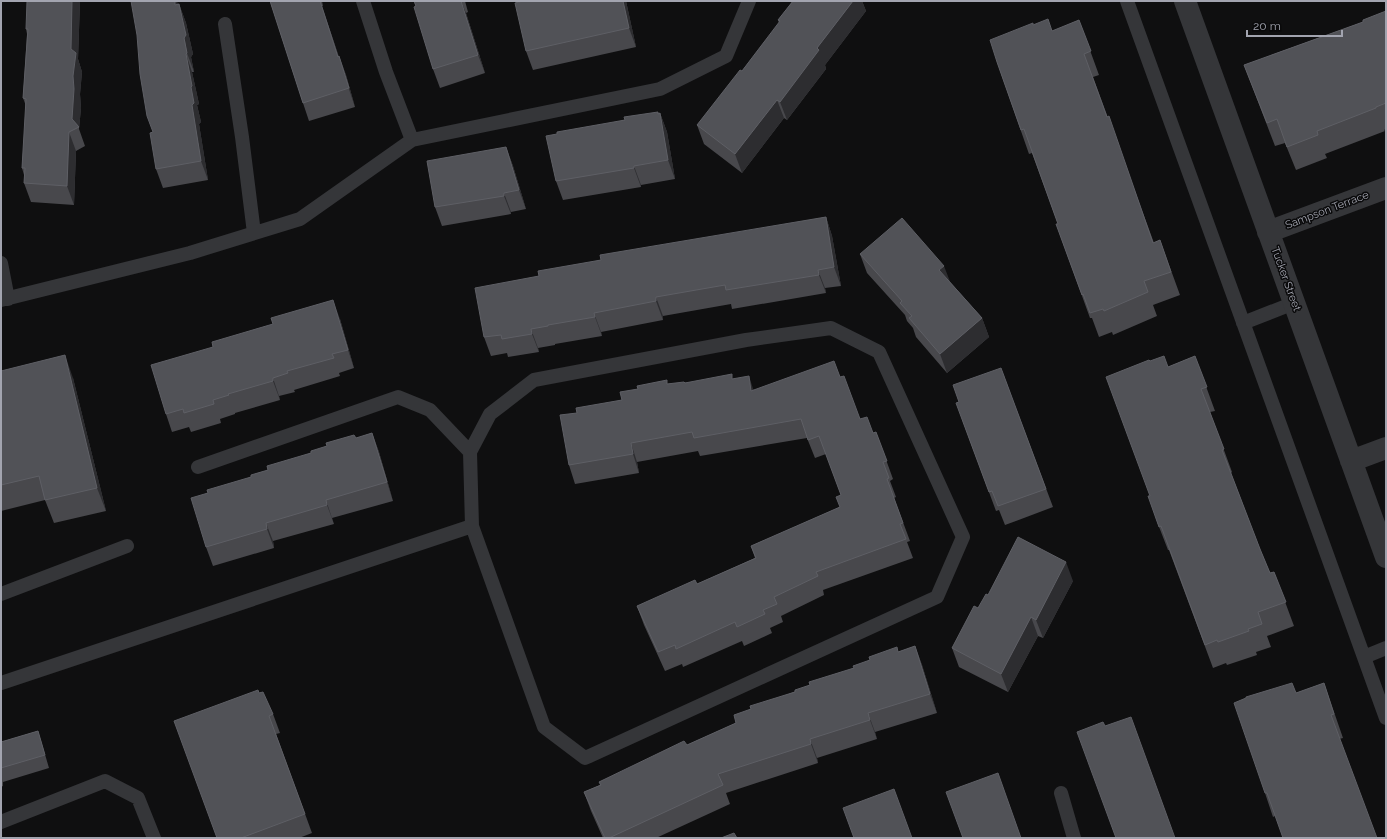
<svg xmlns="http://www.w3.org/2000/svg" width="1387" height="839" viewBox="0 0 1387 839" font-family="Raleway,sans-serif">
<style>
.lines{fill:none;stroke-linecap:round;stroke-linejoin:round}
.lane{stroke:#353639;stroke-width:14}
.street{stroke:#353639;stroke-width:22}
.wall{fill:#48484c}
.shaded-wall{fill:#2d2d30}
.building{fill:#515257;stroke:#5e5f65}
.labels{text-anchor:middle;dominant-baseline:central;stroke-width:3;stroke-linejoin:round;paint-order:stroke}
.street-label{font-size:11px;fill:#a2a4af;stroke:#0a0a0b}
</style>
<rect width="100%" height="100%" fill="#0f0f10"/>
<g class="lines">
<path class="lane" d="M363,1L386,72L412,140
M1127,1L1386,718
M225,24L242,137L254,233
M1,263L8,299
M1,300L190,253L300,219L412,140L660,89L726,56L749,1
M1243,323L1294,303
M198,467L398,397L430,410L470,452L472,526L544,727L585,758L937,597L963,537L879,352L831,328L746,340L534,380L490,414L470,452
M1,594L127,546
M1364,657L1386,648
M1,683L472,526
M1061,793L1074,838
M1,822L105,781L138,798L154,838"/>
<path class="street" d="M1185,1L1386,557
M1268,232L1386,188
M1351,461L1386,448"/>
</g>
<path class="wall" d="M80,1L78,59L82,72L80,94L81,108L79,129L85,146L76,151L74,205L31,202L24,183V175L22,168L26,106L23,98L27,34L26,29Z
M270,1H322L323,6H322L339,57V56L346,75L355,107L309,121L303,103Z
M414,1H465L468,12L466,13L485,73L440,88L433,69Z
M626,1L636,47L533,70L526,51Z
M793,1H862L866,11L825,65L826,69L787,120L784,118L742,173L704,144L697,125L742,71L779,23L778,20Z
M178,4H179L186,23L193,54L191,57L194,72H192L199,104L197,105L201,122L199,124L208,180L163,188L156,169L153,132Z
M1386,11V129L1384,130L1385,131L1325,154L1327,158L1296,170L1285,143L1275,146L1244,65L1363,22Z
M1079,20L1099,75L1093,77L1154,243L1160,240L1180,295L1153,305L1157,316L1113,335L1112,332L1099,337L1092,318H1090L1056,224H1058L1032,153L1029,154L997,62L1033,25L1053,31Z
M660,113L667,132L675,179L641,185V187L563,200L556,181L557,134Z
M506,147L513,166L526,209L511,212V214L442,226L435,207Z
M826,217L832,236L841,286L825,288L826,293L732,309L731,304L663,316V320L601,332L602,336L555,344V345L538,348L539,352L508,357L507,353L491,356L484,337L539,276L601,260Z
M860,254L950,282L982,318L989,337L947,373L916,337L913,328L907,321L905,315L867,273Z
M340,319L354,368L339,373L340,376L294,390L295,392L279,396L280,400L235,413V414L220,419L221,423L191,432L189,427L172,432L166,414Z
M1195,356L1215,411L1210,412L1232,472L1231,473L1260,549L1270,573L1274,572L1294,626L1267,636L1271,647L1256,652L1257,655L1227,665L1226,663L1213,668L1169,550H1168L1156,519L1150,496V361L1168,367Z
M1001,368L1053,507L1005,525L999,510L996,511L963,422L959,402Z
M1,371L73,378L106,511L54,523L45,500L1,511Z
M840,377L860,419L873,433L876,432L893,479L890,481L896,497L894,498L910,541L907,542L913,558L823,590L824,595L781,616L783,622L770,628L772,633L744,646L742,641L683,667L682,664L665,671L644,625L637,606L697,584L755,558L751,546L840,507L841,495L826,454L815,458L807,438L700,456L698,451L637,462L639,473L575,484L569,465L577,413L622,400L638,389L668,384L733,379L754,390Z
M372,433L379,452L393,501L332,518L334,524L273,541L274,548L213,566L206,547L208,493L251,477L311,453Z
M1073,581L1043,638L1038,636L1008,692L959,667L952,648L978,608L988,595Z
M915,646L922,665L937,713L875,732L877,739L817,758L818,763L726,793L730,804L656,838H603L591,811L584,792L600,785L599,782L687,745L736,723L751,709L854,668Z
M1324,683L1343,738L1339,739L1275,816L1273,817L1265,793L1296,693Z
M259,693L273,714L280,733L276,734L312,833L299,838H217Z
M38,731L42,744L49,768L3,782V786L1,787V742Z"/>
<path class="shaded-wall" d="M72,1H80L78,59L82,72L80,94L81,108L79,129V127L72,119L71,49Z
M175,1H177L179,7L175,5Z
M320,1L345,75L339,56L346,75L355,107L338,57Z
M461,1L466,13L485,73L478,55Z
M623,1H626L636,47L629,28Z
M853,1H862L866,11L825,65L826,69L787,120L780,102L817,48Z
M179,4L186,23L193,54L191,57L194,72L187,53Z
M186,54L192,72L199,104L197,105L201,122L199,124L208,180L201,161L192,105L191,87Z
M777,100L784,118L742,173L735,154Z
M660,113L667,132L675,179L668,160Z
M69,132L76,151L74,205L67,186Z
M506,147L513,166L526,209L519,190Z
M634,166L641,185V187L634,168Z
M504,193L511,212V214L504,196Z
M826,217L832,236L841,286L834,267Z
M944,266L951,284L939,270Z
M818,270L825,288L826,293L819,275Z
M656,297L663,316V320L656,301Z
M333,300L340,319L354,368L348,350Z
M594,313L601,332L602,336L595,317Z
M982,318L989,337L947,373L940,354Z
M531,329L538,348L539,352L532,334Z
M65,355L73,378L106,511L97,488Z
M749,376L755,395L751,391Z
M273,378L279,396L280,400L273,381Z
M372,433L379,452L393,501L387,482Z
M631,443L637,462L639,473L633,454Z
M326,500L334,524L327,505Z
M266,523L273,541L274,548L267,529Z
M1066,562L1073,581L1043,638L1036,620Z
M1031,617L1038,636L1008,692L1001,674Z
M915,646L922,665L937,713L930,694Z
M868,713L875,732L877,739L870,720Z
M810,739L817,758L818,763L811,744Z"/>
<path class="building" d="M27,1H72L71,49L76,53L73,76L74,89L72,119L79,127L69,132L67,186L24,183L25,168H22L26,99L23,98L28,29H26Z
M131,1H175V5L179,4L186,35L184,38L187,53L186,54L192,86L191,87L194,103L192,105L201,161L156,169L150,133L153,132L147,116L140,74L137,35Z
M270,1H320L338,57L339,56L349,88L303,103Z
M414,1H461L478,55L433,69L414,7L416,6Z
M523,1H623L629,28L526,51L515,3Z
M793,1H853L817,48L819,50L780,102L777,100L735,154L697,125L740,70L742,71L780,21L778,20Z
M1386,11V103L1376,107V108L1317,131L1318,135L1287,147L1277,119L1267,123L1244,65L1363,22V20Z
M1048,19L1052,31L1079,20L1091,51L1084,54L1107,117L1109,116L1153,243L1160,240L1171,272L1144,281L1148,292L1104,311L1103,309L1090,313L1083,294L1082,295L1056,224H1058L1024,129L1021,130L997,62L990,40L1033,23V25Z
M658,112V114L660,113L668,160L634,166V168L556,181L546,136L557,134V132L625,120L624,117Z
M506,147L519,190L504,193V196L435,207L427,161Z
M826,217L834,267L818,270L819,275L726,290L725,285L656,297V301L594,313L595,317L548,325V326L531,329L532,334L502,339L501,335L484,337L475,288L539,276L538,271L601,260L600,255Z
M902,218L944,266L939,270L982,318L940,354L909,318L912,316L900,303L902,301L860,254Z
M333,300L348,350L332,354L334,358L287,371L288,373L273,378V381L228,394L229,395L213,400L214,404L184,413L183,409L166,414L151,365L213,347L212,342L273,324L271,318Z
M65,355L97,488L45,500L39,476L1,485V371Z
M1164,356L1168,367L1195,356L1207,387L1201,389L1224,449L1222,450L1260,549L1270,573L1274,572L1286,602L1258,612L1262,624L1248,629L1249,631L1218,642L1217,640L1205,645L1161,526L1159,527L1148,496H1150L1106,377L1149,360L1150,361Z
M834,361L840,377L844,376L860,419L867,417L873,433L876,432L887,461L883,462L889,478L887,479L903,523L900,524L906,539L816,572L818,576L774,597L777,604L763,610L765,614L737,627L735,622L676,649L675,645L658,652L637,606L695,580L697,584L756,558L751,546L840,507L836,497L841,495L819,436L808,440L801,419L694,438L692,432L631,443L633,454L569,465L560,415L577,413L576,408L622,400L620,392L638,389L637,386L667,380V384L684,382L685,383L732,374V379L749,376L751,391Z
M1001,368L1046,489L998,506L992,491L989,492L956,403L959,402L953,385Z
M372,433L387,482L326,500L327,505L266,523L267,529L206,547L191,498L208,493L207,490L251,477V475L268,470L267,466L311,453V451L327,446L326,443L354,435L356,438Z
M1018,537L1066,562L1036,620L1031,617L1001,674L952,648L974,606L978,608L986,594L988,595Z
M915,646L930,694L868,713L870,720L810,739L811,744L718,774L723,785L609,838H605L584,792L601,785L599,782L684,741L687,745L736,723L734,715L751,709L750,706L795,692V690L810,685L809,682L854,668L853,666L870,660L869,657L897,647L898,652Z
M1292,683L1296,693L1324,683L1334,714L1331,715L1377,838H1283L1267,793H1265L1234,703L1246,698V697Z
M258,690L259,693L263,692L273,714L269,716L305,814L241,838H217L174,721Z
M1131,717L1175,838H1116L1077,732L1103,722L1105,726Z
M38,731L45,755L1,768V742Z
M998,773L1021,838H963L946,792Z
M894,789L912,838H854L843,808Z
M734,833L737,838H721Z"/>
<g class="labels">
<g class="street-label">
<text transform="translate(1327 210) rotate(-21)">Sampson Terrace</text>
<text transform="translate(1286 279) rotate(70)">Tucker Street</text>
</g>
</g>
<rect width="1387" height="839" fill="none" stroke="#a2a4af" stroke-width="4"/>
<path d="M1247 30v6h95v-6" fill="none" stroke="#a2a4af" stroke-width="2"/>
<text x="1253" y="30" font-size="12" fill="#a2a4af" stroke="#0a0a0b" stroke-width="3" paint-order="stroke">20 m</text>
</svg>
